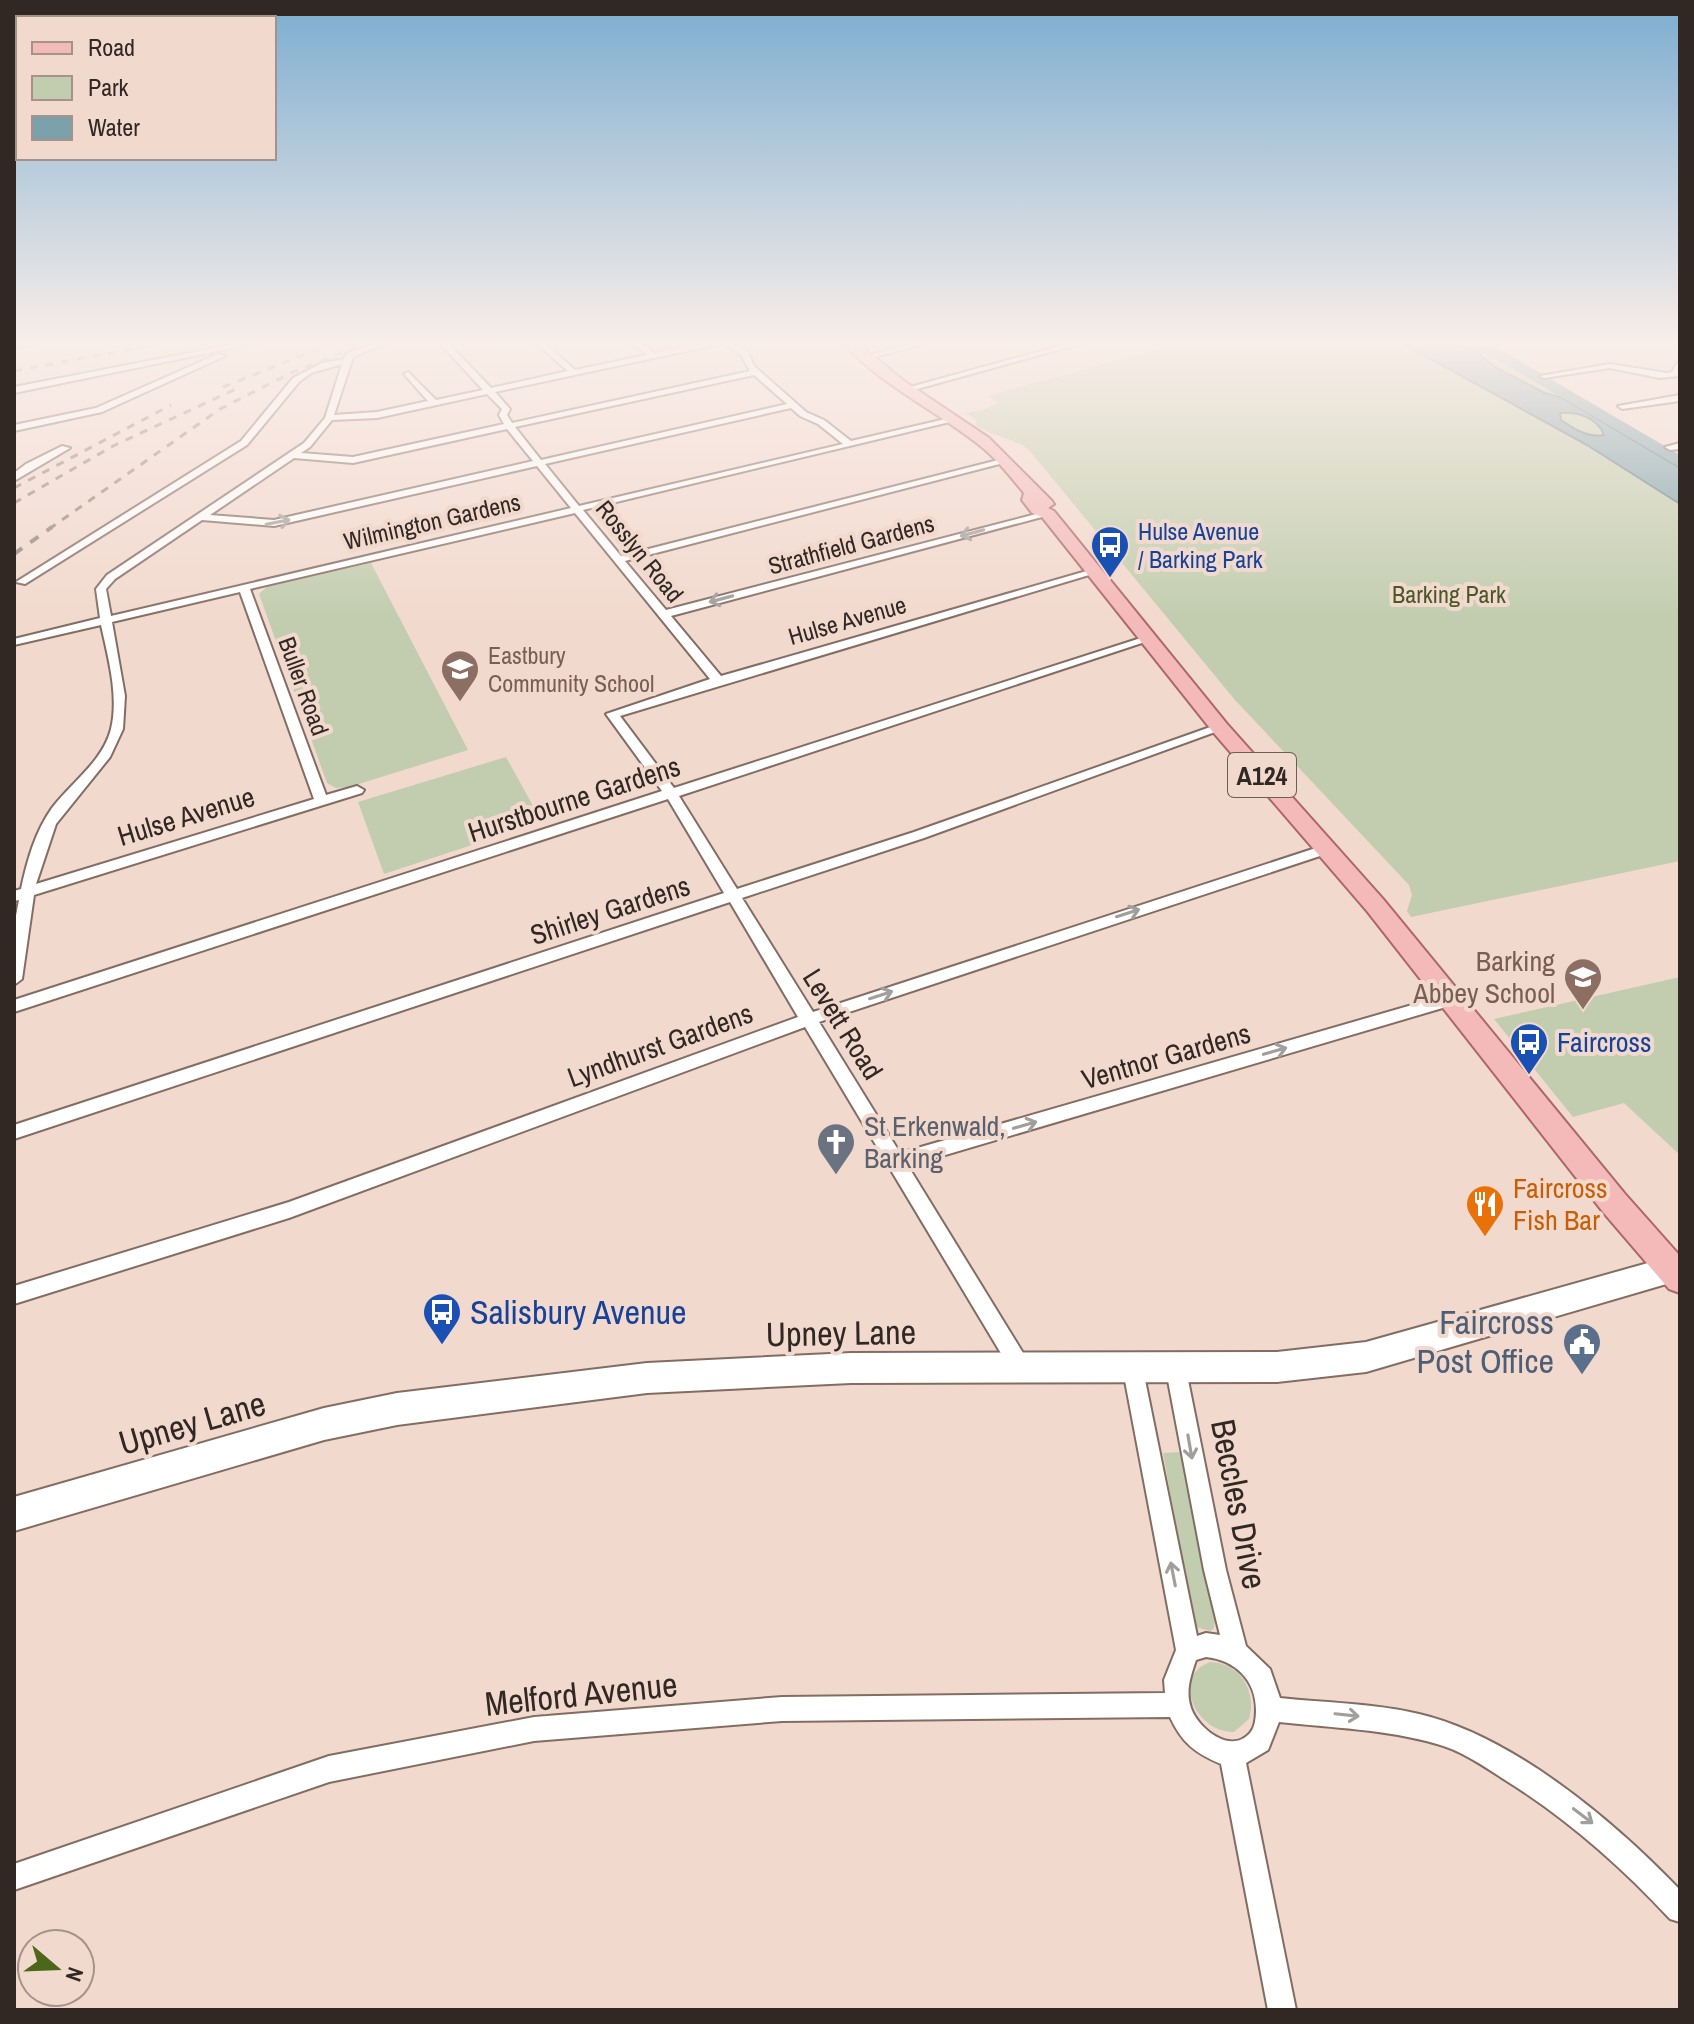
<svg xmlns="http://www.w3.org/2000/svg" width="1694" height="2024" viewBox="0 0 1694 2024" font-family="'Archivo Narrow',sans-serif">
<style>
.green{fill:#c1cdae}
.water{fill:#7ba2ab;stroke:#657d82;stroke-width:2;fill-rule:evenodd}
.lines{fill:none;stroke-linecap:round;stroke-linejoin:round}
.river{fill:#7ba2ab;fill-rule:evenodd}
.street-casing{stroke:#836d63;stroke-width:4}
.secondary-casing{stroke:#836d63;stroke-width:4}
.primary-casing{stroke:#ab6866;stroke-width:4}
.street{fill:#fff;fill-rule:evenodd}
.secondary{fill:#fff;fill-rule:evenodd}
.primary{fill:#f4b9b9;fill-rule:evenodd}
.rail-far1{stroke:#94837b;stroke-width:3;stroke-dasharray:8 8;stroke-linecap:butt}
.rail{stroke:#94837b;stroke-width:4;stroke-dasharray:10 10;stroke-linecap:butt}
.oneway{stroke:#a29e9c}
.labels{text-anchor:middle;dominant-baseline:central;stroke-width:8;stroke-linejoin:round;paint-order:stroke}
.far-street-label{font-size:24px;fill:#312824;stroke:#f2d9ce}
.far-transit-label{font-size:24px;fill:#164399;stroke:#f2d9ce;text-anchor:start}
.far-park-label{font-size:24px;fill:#485828;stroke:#f2d9ce}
.far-education-label{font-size:24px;fill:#785e54;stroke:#f2d9ce;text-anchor:start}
.shield{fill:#f2d9ce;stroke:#6b5d57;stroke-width:2}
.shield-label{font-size:26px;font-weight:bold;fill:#312824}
.street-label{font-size:28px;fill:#312824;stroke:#f2d9ce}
.education-label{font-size:28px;fill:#785e54;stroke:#f2d9ce;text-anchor:end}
.transit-label{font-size:28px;fill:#164399;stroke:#f2d9ce;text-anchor:start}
.worship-label{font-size:28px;fill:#5b616d;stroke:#f2d9ce;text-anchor:start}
.food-label{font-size:28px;fill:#c56008;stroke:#f2d9ce;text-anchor:start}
.near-transit-label{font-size:34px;fill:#164399;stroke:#f2d9ce;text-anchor:start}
.near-service-label{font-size:34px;fill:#4e5e75;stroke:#f2d9ce;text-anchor:end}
.near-street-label{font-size:34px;fill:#312824;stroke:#f2d9ce}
</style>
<rect width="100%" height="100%" fill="#f2d9ce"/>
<path class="green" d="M1192,340H1440L1485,348L1504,363L1571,398L1680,466V861L1411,917L1407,911L1412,895L1409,885L1235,700L1029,450C1012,437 991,436 975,425L977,420L965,413L980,411L999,403L988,396Z
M371,563L468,750L349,787L336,788L327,783L259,594L268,586Z
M506,757L542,822L384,874L358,802Z
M1680,977V1155L1624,1103L1573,1117L1494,1019Z
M1180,1452L1215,1620L1214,1628L1210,1631L1196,1627L1191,1612L1163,1453Z
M1210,1662C1241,1663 1257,1692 1249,1719L1234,1732C1197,1733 1169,1677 1210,1662Z"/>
<path class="water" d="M1396,340H1434L1474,350L1495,367L1543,392L1562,398L1680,468V504L1587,445ZM1560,413C1578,412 1597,417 1604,435C1588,438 1574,429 1561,420Z"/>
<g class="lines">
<path class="river" d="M1444,340H1469L1496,347L1680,455V467L1486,353Z"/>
<g class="street-casing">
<path id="street" d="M33,340H50L14,348V344Z
M256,340H272L14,393V387Z
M383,340H394L353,357L334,415L377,412L428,401L404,374L408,372L436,400L483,390L437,340H445L491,388L568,371L532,340H541L575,370L647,355L628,340H637L654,353L714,340H730L748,352L754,366L806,412L824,420L851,441L954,417L958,420L583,510L621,556L1006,458L1011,461L625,561L666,610L1044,512L1053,514L671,616L721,676L1090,570L1099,572L620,716L674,788L1144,637L1154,639L679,796L737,889L914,832L1216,725L1220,724L1226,728L924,838L742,898L813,1012L1322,846H1332L1334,849L1332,852L819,1022L900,1153L1450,994L1458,1000L1456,1004L908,1166L1028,1361L1031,1368L1028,1375L1021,1378L1014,1375L805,1027L289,1218L14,1304V1286L289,1202L798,1017L730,902L14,1139V1125L724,893L668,799L14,1012V1000L662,791L606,714L710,679L575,513L250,589L326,795L357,786L364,790L362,793L34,895L22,979L14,985V926L19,900L14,901V891L21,889C27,861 35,832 52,808C71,783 103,761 111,729C119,696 108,657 101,625L14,645V639L100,618L96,589L107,575L304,443L325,418L342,364L311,373L299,382L247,445L25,584L16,582L241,441L293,378L322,363L344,359L346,354ZM724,343L741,355L750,371L512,423L507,415L510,409L495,392ZM754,375L787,404L541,460L515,427ZM487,394L502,409L499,415L504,424L353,457L301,453L310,447L332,420L377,418ZM791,408L800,416L818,424L843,444L579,506L545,464ZM507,429L533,461L274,520L210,515L294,458L353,463ZM537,466L571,508L111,616L106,589L115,579L202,520L274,526ZM240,592L314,799L36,884L56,824L110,757L123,729L125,696L112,622Z
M926,340H940L866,359L862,357Z
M1081,340H1094L910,391L903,389Z
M1492,340H1502L1494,346H1488Z
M218,354L225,356L102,412L14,431V425L96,408Z
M1677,363H1680L1678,376L1660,378L1610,368L1544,378L1540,376L1610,364L1667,373L1672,372Z
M1680,395V401L1622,409L1618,406Z
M1680,443V449L1670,450L1665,447Z
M62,446L70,448L14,481V473L26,464Z
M1133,1360L1140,1363L1143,1370L1197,1636L1206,1633L1220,1635L1204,1570L1166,1370L1169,1363L1176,1360L1183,1363L1186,1370L1226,1570L1246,1646L1270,1669L1280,1698C1326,1703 1373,1703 1419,1714C1513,1736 1614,1821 1680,1890V1922L1670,1919C1619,1864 1565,1817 1502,1778C1482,1765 1460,1750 1437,1744C1386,1729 1332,1728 1279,1722L1268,1750L1246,1763L1296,2010H1268L1221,1764C1195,1753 1182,1743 1170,1717L782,1721L534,1741L329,1782L14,1890V1864L329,1756L534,1717L782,1697L1165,1693L1164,1680L1176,1650L1123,1370L1126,1363ZM1206,1657C1235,1660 1256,1680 1256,1710C1256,1717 1255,1728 1250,1733C1230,1755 1198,1728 1191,1708C1185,1691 1191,1675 1196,1660Z"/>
</g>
<g class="secondary-casing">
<path id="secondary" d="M1680,1254V1280L1366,1372L1277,1382L851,1383L647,1393L397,1425L324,1440L14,1531V1497L324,1408L397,1393L647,1363L851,1353L1277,1352L1366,1342Z"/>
</g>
<g class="primary-casing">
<path id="primary" d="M840,340H854L904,381L989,438L1052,501L1054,504L1048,508L1054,511L1227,724L1383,899L1625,1194L1680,1256V1293L1669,1289L1603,1212L1367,911L1213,732L1042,517L1032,513L1022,500L1024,493C1010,476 996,458 978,444C933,409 878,383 840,340Z"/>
</g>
<use href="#street" class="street"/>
<use href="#secondary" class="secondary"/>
<use href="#primary" class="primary"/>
<path class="rail-far1" d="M14,371L181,340
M223,387L341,340
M14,488L171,405
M14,503L113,446L238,388
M49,529L220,409L293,372L373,340"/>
<path class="rail" d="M14,554L52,527"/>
</g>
<defs><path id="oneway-shaft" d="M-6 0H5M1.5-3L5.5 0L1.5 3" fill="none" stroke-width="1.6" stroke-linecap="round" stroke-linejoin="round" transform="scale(2)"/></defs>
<g class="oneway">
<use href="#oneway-shaft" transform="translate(278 522) rotate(-11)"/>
<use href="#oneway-shaft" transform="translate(972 533) rotate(165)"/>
<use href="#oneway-shaft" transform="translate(721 599) rotate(165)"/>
<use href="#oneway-shaft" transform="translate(1128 913) rotate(-18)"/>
<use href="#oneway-shaft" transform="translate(881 995) rotate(-18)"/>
<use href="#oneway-shaft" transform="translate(1275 1051) rotate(-16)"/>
<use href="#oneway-shaft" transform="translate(1025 1125) rotate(-16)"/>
<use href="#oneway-shaft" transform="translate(1190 1447) rotate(80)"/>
<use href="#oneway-shaft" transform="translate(1173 1574) rotate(-101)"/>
<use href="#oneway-shaft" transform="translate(1347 1715) rotate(6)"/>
<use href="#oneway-shaft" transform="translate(1583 1816) rotate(37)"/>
</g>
<linearGradient id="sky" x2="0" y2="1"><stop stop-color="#7cadd0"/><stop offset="0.55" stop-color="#f9eee9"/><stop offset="1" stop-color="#f9eee9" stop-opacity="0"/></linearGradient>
<rect width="1694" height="623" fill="url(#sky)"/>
<defs>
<g id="bus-pin" transform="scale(2)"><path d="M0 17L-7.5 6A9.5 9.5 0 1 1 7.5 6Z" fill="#1a4fb4" stroke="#f2d9ce"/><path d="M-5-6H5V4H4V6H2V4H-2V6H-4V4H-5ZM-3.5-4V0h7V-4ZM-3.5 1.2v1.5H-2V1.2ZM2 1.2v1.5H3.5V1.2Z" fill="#fff"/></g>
<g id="school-pin" transform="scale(2)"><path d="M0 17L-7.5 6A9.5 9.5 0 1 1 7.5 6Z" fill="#8d6e63" stroke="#f2d9ce"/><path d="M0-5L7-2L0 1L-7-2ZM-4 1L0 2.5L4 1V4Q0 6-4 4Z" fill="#fff"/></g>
<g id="church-pin" transform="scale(2)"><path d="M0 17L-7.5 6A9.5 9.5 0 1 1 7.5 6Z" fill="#6b7280" stroke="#f2d9ce"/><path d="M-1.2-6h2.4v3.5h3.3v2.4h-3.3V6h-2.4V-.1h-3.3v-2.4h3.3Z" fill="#fff"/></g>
<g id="restaurant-pin" transform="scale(2)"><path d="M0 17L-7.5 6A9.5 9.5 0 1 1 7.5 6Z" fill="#e8710a" stroke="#f2d9ce"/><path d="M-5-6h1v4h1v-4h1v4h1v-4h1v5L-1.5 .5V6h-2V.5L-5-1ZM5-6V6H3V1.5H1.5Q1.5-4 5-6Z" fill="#fff"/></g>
<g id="civic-pin" transform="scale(2)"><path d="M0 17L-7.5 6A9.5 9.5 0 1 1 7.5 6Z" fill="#5c6f8a" stroke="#f2d9ce"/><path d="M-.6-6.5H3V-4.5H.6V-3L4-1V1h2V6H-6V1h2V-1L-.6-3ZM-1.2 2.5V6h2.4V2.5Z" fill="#fff"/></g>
</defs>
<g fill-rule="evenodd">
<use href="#bus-pin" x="1110" y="545"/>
<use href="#school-pin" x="460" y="669"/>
<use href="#school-pin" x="1583" y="977"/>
<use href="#bus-pin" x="1529" y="1042"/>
<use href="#church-pin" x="836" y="1142"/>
<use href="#restaurant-pin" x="1485" y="1204"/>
<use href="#bus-pin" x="442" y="1312"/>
<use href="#civic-pin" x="1582" y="1342"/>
</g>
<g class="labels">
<g class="far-street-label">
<text transform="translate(432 521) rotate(-13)">Wilmington Gardens</text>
<text transform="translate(851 544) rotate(-15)">Strathfield Gardens</text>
<text transform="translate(640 551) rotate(51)">Rosslyn Road</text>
<text transform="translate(847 620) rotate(-16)">Hulse Avenue</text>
<text transform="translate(304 686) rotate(70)">Buller Road</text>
</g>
<g class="far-transit-label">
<text x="1138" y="531">Hulse Avenue<tspan x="1138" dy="28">/ Barking Park</tspan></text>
</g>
<g class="far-park-label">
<text x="1449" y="594">Barking Park</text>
</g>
<g class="far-education-label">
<text x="488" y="655">Eastbury<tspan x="488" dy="28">Community School</tspan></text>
</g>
<rect class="shield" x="1228" y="753" width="68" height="44" rx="6"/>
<g class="shield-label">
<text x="1262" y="775">A124</text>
</g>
<g class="street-label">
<text transform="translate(574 799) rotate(-18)">Hurstbourne Gardens</text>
<text transform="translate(186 816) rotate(-17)">Hulse Avenue</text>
<text transform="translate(610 910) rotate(-18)">Shirley Gardens</text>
<text transform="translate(843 1024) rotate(58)">Levett Road</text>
<text transform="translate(660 1045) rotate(-20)">Lyndhurst Gardens</text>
<text transform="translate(1166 1056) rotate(-16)">Ventnor Gardens</text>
</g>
<g class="education-label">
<text x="1555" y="961">Barking<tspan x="1555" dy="32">Abbey School</tspan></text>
</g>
<g class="transit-label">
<text x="1557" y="1042">Faircross</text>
</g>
<g class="worship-label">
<text x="864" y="1126">St Erkenwald,<tspan x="864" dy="32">Barking</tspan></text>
</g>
<g class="food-label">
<text x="1513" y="1188">Faircross<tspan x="1513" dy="32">Fish Bar</tspan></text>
</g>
<g class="near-transit-label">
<text x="470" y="1312">Salisbury Avenue</text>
</g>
<g class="near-service-label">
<text x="1554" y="1322">Faircross<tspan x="1554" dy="39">Post Office</tspan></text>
</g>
<g class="near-street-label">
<text transform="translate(841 1333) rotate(-1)">Upney Lane</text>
<text transform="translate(192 1423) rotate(-16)">Upney Lane</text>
<text transform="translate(1239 1504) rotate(79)">Beccles Drive</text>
<text transform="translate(581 1694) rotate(-6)">Melford Avenue</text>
</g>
</g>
<rect width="1694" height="2024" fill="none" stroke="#312824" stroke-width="32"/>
<rect x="16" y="16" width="260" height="144" fill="#f2d9ce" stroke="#a5928a" stroke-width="2"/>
<rect x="32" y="42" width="40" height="12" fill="#f4b9b9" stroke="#a5928a" stroke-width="2"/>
<text x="88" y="56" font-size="24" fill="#312824">Road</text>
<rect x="32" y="76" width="40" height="24" fill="#c1cdae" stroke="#a5928a" stroke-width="2"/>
<text x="88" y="96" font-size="24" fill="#312824">Park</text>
<rect x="32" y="116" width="40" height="24" fill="#7ba2ab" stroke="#a5928a" stroke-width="2"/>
<text x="88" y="136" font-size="24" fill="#312824">Water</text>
<g transform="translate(56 1968) rotate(109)"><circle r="38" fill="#f2d9ce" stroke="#a5928a" stroke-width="2"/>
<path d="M0-6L14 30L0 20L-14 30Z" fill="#4b671a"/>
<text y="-12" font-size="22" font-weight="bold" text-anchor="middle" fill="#312824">N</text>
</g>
</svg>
